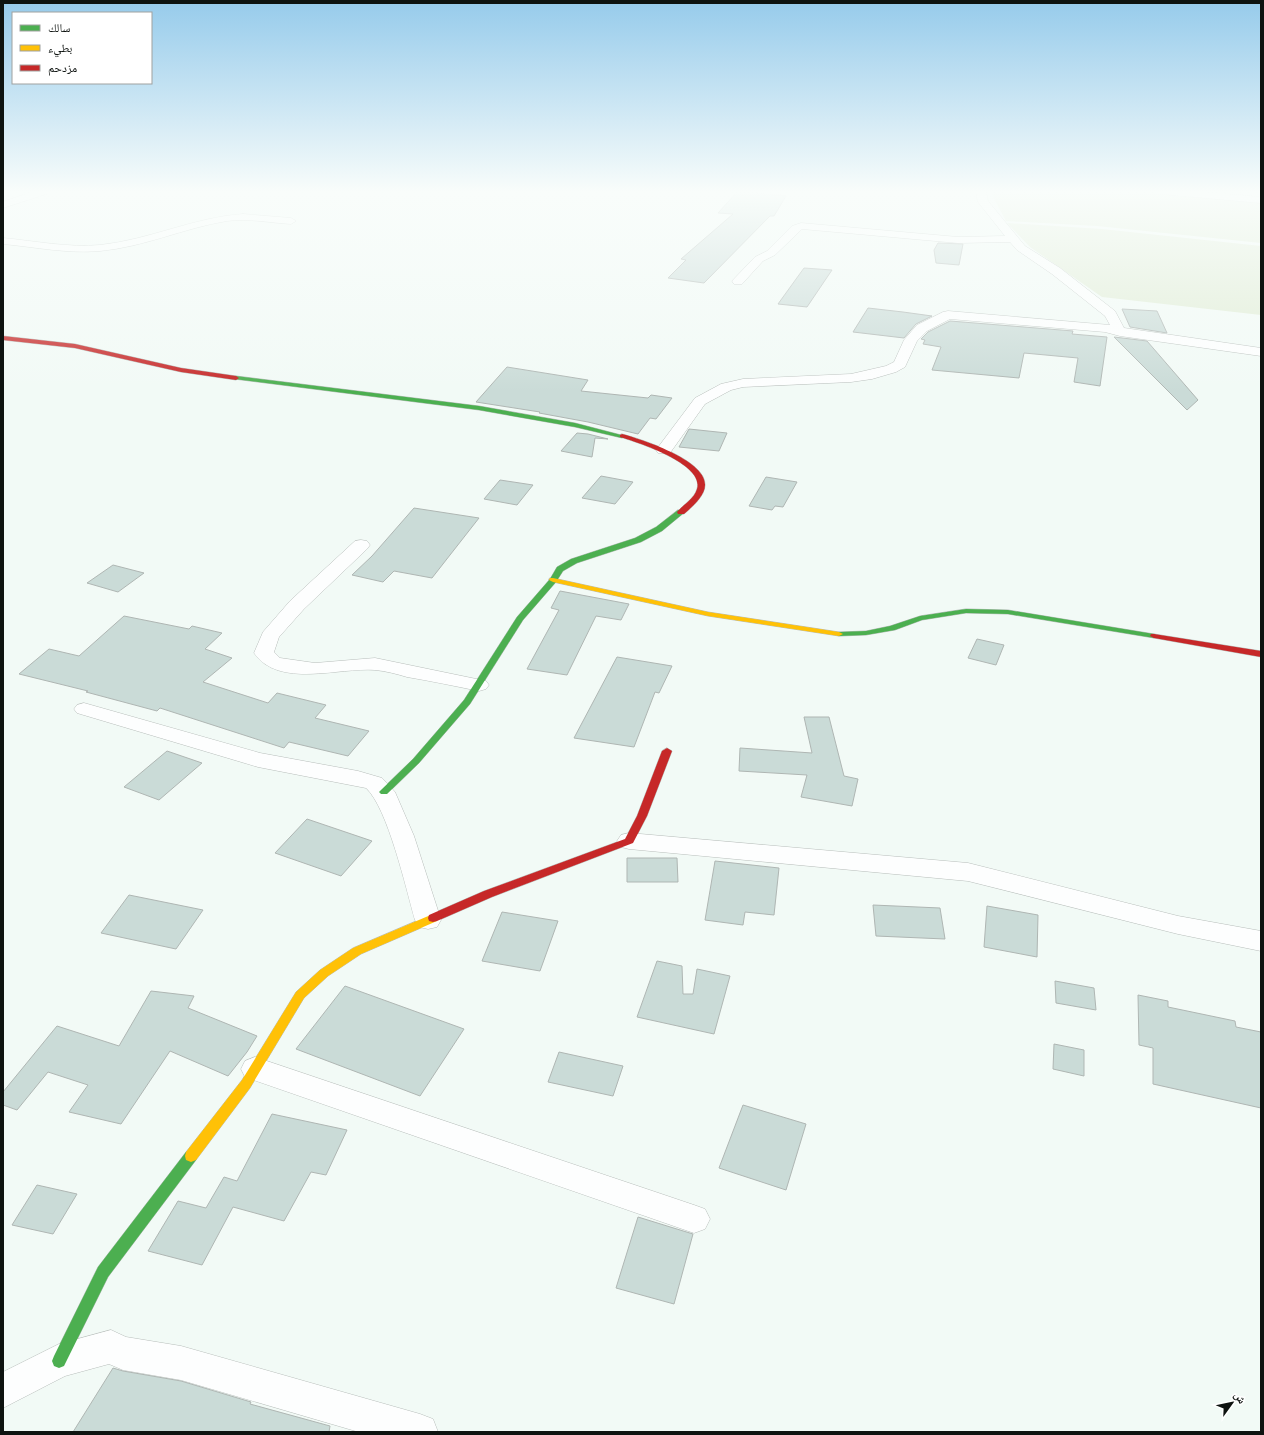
<svg xmlns="http://www.w3.org/2000/svg" width="1264" height="1435" viewBox="0 0 1264 1435" font-family="'Alegreya Sans','Noto Naskh Arabic',sans-serif">
<style>
.green{fill:#e0ecd5}
.building{fill:#cadbd7;stroke:#afb6b3}
.lines{fill:none;stroke-linecap:round;stroke-linejoin:round}
.street-casing{stroke:#b8bebb;stroke-width:1}
.fast-casing{stroke:#b8bebb;stroke-width:1}
.slow-casing{stroke:#b8bebb;stroke-width:1}
.jam-casing{stroke:#b8bebb;stroke-width:1}
.street{fill:#fdfefe;fill-rule:evenodd}
.fast{fill:#4caf50;fill-rule:evenodd}
.slow{fill:#ffc107;fill-rule:evenodd}
.jam{fill:#c62828;fill-rule:evenodd}
</style>
<rect width="100%" height="100%" fill="#f2faf6"/>
<path class="green" d="M997,191H1136L1261,202V243L1097,226L1006,221L992,195Z
M1007,223L1102,229L1261,246V315L1102,297L1030,247Z"/>
<path class="building" d="M738,191L786,196L774,216H770L704,283L668,278L686,260L681,259L733,214L718,213Z
M938,243L963,244L959,265L936,263L934,250Z
M804,268L832,270L807,307L778,304Z
M868,308L903,312L932,316L916,324L904,338L853,332Z
M1122,309L1157,311L1167,333L1130,327Z
M950,321L1073,331L1072,334L1107,337L1100,386L1074,382L1078,358L1024,353L1019,378L932,370L941,347L923,344L925,340L921,339L928,332Z
M1114,337L1147,341L1198,400L1187,410Z
M507,367L588,380L581,391L648,398L651,395L672,398L656,419L650,418L638,434L588,422L539,413L540,412L476,402Z
M689,429L727,433L719,451L679,447Z
M577,433L588,434L608,439L595,438L592,457L561,451Z
M601,476L633,482L615,504L582,498Z
M766,477L797,482L783,507L775,506L772,510L749,506Z
M500,480L533,485L517,505L484,499Z
M414,508L479,518L432,578L394,571L383,582L352,575L372,556Z
M113,565L144,573L118,592L87,583Z
M560,591L629,604L621,620L596,616L567,675L527,669L559,610L551,608Z
M124,616L189,629L192,626L222,633L205,649L232,658L203,682L268,703L277,693L326,705L315,718L369,731L348,756L289,742L284,748L160,708L157,711L86,692L88,691L19,674L49,649L79,656Z
M977,639L1004,645L996,665L968,658Z
M617,657L672,666L659,693L655,692L634,747L574,738Z
M804,717H829L844,776L858,779L852,806L801,797L807,775L739,771L740,748L812,753Z
M167,751L202,763L159,800L124,787Z
M307,819L372,841L341,876L275,853Z
M627,858H677L678,882H627Z
M715,861L779,868L774,915L745,912L743,925L705,920Z
M129,895L203,910L176,949L101,933Z
M873,905L940,908L945,939L876,936Z
M987,906L1038,915L1037,957L984,947Z
M502,912L558,921L540,971L482,961Z
M657,961L682,966L683,994H693L697,969L730,976L714,1034L637,1017Z
M1055,981L1094,988L1096,1010L1056,1003Z
M345,986L464,1029L420,1096L296,1049Z
M151,991L194,996L188,1008L257,1036L247,1052L228,1076L170,1051L121,1124L69,1112L88,1085L48,1072L17,1110L3,1105V1092L57,1026L119,1046Z
M1138,995L1168,1001V1007L1235,1021L1236,1027L1261,1032V1108L1153,1084V1048L1139,1045Z
M1054,1044L1084,1050V1076L1053,1069Z
M559,1052L623,1066L613,1096L548,1082Z
M743,1105L806,1124L786,1190L719,1168Z
M272,1114L347,1130L326,1175L311,1172L284,1221L233,1207L202,1265L148,1251L178,1201L206,1208L224,1177L237,1181Z
M37,1185L77,1194L53,1234L12,1225Z
M638,1217L693,1234L674,1304L616,1288Z
M113,1368L123,1371L181,1381L251,1402L250,1404L330,1426L329,1432H73Z"/>
<g class="lines">
<g class="street-casing">
<path id="street" d="M35,191H50L49,193L3,208V202Z
M976,191H986L988,201L1025,246L1060,268L1115,311L1124,328L1261,348V356L1120,336L1105,332L950,319L927,331L917,341L905,367L896,372L872,379L851,382L743,387L731,390L705,404L670,453H658L656,450L695,398L721,384L743,379L851,374L886,366L894,362L904,340L917,325L943,312L948,311L1110,325L1105,316L1052,274L1017,250L1010,242L958,243L802,229L775,255L763,261L742,284H734L732,281L755,257L767,251L792,226L801,223L958,237L1005,236L978,202Z
M1156,191H1194L1261,197V203L1161,194Z
M243,214L291,218L296,221L291,224C270,223 248,218 227,221C184,228 144,247 100,251C68,254 35,247 3,244V238C35,241 69,248 100,245C149,240 195,217 243,214Z
M361,540L367,541L370,545L367,549L304,609L279,637L274,652L280,658L315,663L375,658L486,681L489,685L486,689L479,691C455,686 431,681 407,677C397,674 386,671 375,670C339,667 279,689 254,653L263,632L290,601L355,541Z
M84,703L260,753L358,771L382,778L395,792L414,836L441,920L437,927L428,929L419,927L415,920C406,889 388,808 366,788L258,767L77,713L74,709L77,705Z
M629,833L968,863L1178,916L1261,931V951L1178,934L968,881L629,849L621,847L617,841L621,835Z
M255,1057L694,1205L705,1209L710,1219L705,1229L694,1233L245,1077L241,1069L245,1061Z
M111,1330L126,1337L181,1346L420,1414L433,1419L438,1432H359L181,1380L123,1370L109,1364L65,1376L3,1408V1372L59,1344Z"/>
</g>
<g class="fast-casing">
<path id="fast" d="M236,376L479,406L575,423L625,436L622,438L575,427L479,410L234,379V377Z
M678,510H681L685,512L662,531L641,542L577,563L563,571L556,582L523,620L470,704L419,763L387,794H381L379,792L381,790L413,759L464,700L517,617L550,579L557,567L571,559L635,538L656,527Z
M966,609L1008,610L1154,634L1158,636L1154,638L1008,614L966,613L922,620L895,630L866,635L839,636L835,634L839,632L866,631L890,626L920,616Z
M191,1150L196,1152L197,1156L196,1160L108,1277L64,1366L59,1368L54,1366L52,1361L54,1356L98,1267L186,1152Z"/>
</g>
<g class="slow-casing">
<path id="slow" d="M550,578H553L708,612L839,632L843,634L839,636L708,616L553,582L549,580Z
M433,914L437,915L438,918L437,921L361,954L328,976L304,998L250,1088L196,1160L191,1162L186,1160L185,1156L186,1152L242,1080L296,992L320,970L353,948Z"/>
</g>
<g class="jam-casing">
<path id="jam" d="M3,336L75,344L181,368L236,376L239,378L236,380L181,372L75,348L3,340Z
M622,434C641,439 706,460 705,485C705,496 692,507 684,514H678L677,512C684,504 694,499 697,489C705,464 637,442 620,437V435Z
M1151,634H1154L1261,651V657L1154,638L1150,636Z
M667,748L672,751L647,816L633,843L492,897L437,921L433,922L429,921L428,918L429,915L484,891L625,839L637,816L662,751Z"/>
</g>
<use href="#street" class="street"/>
<use href="#fast" class="fast"/>
<use href="#slow" class="slow"/>
<use href="#jam" class="jam"/>
</g>
<linearGradient id="sky" x2="0" y2="1"><stop stop-color="#96cbeb"/><stop offset="0.49" stop-color="#f9fdfb"/><stop offset="1" stop-color="#f9fdfb" stop-opacity="0"/></linearGradient>
<rect width="1264" height="392" fill="url(#sky)"/>
<rect width="1264" height="1435" fill="none" stroke="#0e1310" stroke-width="8"/>
<rect x="12" y="12" width="140" height="72" fill="#ffffff" stroke="#9fa19f"/>
<rect x="20" y="25" width="20" height="6" fill="#4caf50" stroke="#9fa19f"/>
<text x="48" y="32" font-size="12" fill="#0e1310">سالك</text>
<rect x="20" y="45" width="20" height="6" fill="#ffc107" stroke="#9fa19f"/>
<text x="48" y="52" font-size="12" fill="#0e1310">بطيء</text>
<rect x="20" y="65" width="20" height="6" fill="#c62828" stroke="#9fa19f"/>
<text x="48" y="72" font-size="12" fill="#0e1310">مزدحم</text>
<g transform="translate(1232 1403) rotate(57)" stroke="#ffffff" stroke-width="3" paint-order="stroke">
<path d="M0-3L7 15L0 10L-7 15Z" fill="#0e1310"/>
<text y="-6" font-size="11" font-weight="bold" text-anchor="middle" fill="#0e1310">ش</text>
</g>
</svg>
